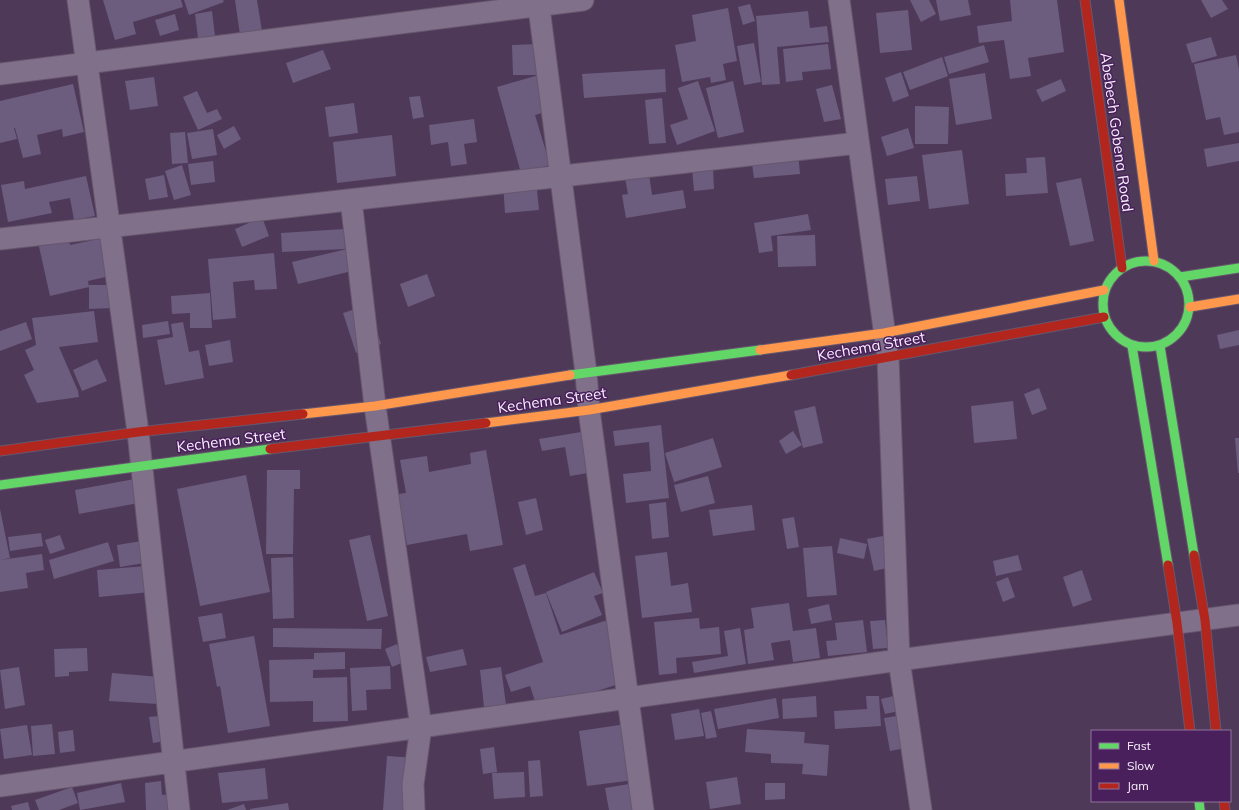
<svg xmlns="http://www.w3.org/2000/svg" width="1239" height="810" viewBox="0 0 1239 810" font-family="Mulish,sans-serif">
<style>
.building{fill:#6c5c7e}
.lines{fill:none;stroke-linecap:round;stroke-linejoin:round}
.street-casing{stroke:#67576e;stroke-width:23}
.fast-casing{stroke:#67576e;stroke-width:11}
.slow-casing{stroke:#67576e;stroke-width:11}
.jam-casing{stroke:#67576e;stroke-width:11}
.street{stroke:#817089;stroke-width:21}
.fast{stroke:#63d668;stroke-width:9}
.slow{stroke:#ff974d;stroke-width:9}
.jam{stroke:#b3261e;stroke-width:9}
.labels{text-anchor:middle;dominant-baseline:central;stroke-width:3;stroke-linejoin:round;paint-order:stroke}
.street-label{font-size:15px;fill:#f8eefd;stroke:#49205b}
</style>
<rect width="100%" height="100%" fill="#4f3959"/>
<path class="building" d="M103,0H181L183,7L133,22L136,34L115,40Z
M184,0H223L224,2L189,15Z
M235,0H257L262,31L240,35Z
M910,0H929L936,14L921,22Z
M936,0H968L971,15L940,21Z
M1010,0H1057L1064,52L1028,58L1031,76L1010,79L1004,40L979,43L977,26L1012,21Z
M1201,0H1222L1228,9L1211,18Z
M750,4L755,21L743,25L738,7Z
M728,8L737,61L723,64L726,80L711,83L710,77L682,82L675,45L696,41L692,15Z
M908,10L912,50L880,53L876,13Z
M212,11L215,36L198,38L195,14Z
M808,11L810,28L827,26L829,42L777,47L780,84L762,85L756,16Z
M175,14L179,30L160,36L155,20Z
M1211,37L1217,56L1192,63L1186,44Z
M754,43L761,82L744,85L737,46Z
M540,44L541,75H513L512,45Z
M828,44L831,69L802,72L803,80L786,82L783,49Z
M984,45L989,62L949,74L944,57Z
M323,50L331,69L293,83L286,63Z
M1236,55L1239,69V132L1224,135L1220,117L1206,120L1194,64Z
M942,57L948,76L910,90L903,72Z
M665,69L666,92L584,98L582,74Z
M901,72L909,96L893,102L885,78Z
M985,73L992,119L956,125L949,79Z
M539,75L549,111L535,115L550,165L521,173L497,87Z
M154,77L158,106L130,110L125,81Z
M1061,79L1066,91L1042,102L1036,90Z
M698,81L715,131L677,145L670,125L688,119L678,88Z
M733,81L744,132L718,138L706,88Z
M73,84L84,132L63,137L62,129L37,135L41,154L23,158L15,128H14L17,139L0,143V101Z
M832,85L841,119L824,122L816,89Z
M197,91L207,113L217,109L222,119L198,130L183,97Z
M420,96L424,117L413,119L409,97Z
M662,98L666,143L649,144L645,100Z
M354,103L358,133L329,137L325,107Z
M915,106L949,107L948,144H915Z
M474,119L477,142L464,144L467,164L451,166L448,142L431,145L429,125Z
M234,126L241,139L224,149L217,135Z
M908,128L914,148L887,156L881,137Z
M213,129L217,155L192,159L187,133Z
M185,132L188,163L172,164L170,133Z
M392,135L396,176L337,183L333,142Z
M1239,143V161L1207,167L1204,149Z
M962,150L969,204L929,209L922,155Z
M798,152L800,174L754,178L751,157Z
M1045,157L1048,193L1006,196L1005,174L1027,173L1026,158Z
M213,161L215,182L191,185L188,164Z
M182,165L191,195L174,200L165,171Z
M713,168L714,189L694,191L692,169Z
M649,174L652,195L683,190L686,208L626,218L622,195L628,194L625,178Z
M164,175L168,197L149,200L145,179Z
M86,176L95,216L74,220L70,198L49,202L52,213L8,222L1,185L24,181L25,189Z
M917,176L920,201L888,205L885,179Z
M1081,178L1094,241L1070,246L1056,183Z
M536,180L539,210L505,213L503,183Z
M808,214L811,230L771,236L773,251L759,253L754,223Z
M262,217L269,236L242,247L235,229Z
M344,229L345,249L282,252L281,233Z
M815,235L816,266L778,267L777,236Z
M68,236L70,245L103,238L110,276L88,281L89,287L50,296L38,242Z
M364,245L369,267L298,284L292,262Z
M274,253L277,289L255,290L254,280L233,282L236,318L213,320L208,259Z
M427,274L435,296L408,307L400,284Z
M89,285H112V308L89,309Z
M210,293L212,328H190V313L172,314L171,296Z
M368,305L381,344L356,353L343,313Z
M94,311L98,342L59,347L78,391L79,397L37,403L24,375L34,370L25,350L36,345L32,318Z
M168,321L170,334L143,338L142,325Z
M26,322L32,339L0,351V331Z
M183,322L189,352L199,350L204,378L165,385L157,340L173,337L171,324Z
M1239,330V345L1220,349L1217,335Z
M230,340L233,362L209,366L205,345Z
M97,359L107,381L82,391L73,370Z
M1039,388L1047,409L1032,415L1024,394Z
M1013,401L1017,439L974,443L971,406Z
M815,406L823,443L803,448L794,411Z
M661,425L669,498L626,503L623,474L651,471L649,442L615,446L613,431Z
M793,431L802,445L786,454L779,441Z
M581,432L588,473L570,476L565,447L542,451L539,439Z
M713,438L722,467L674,482L665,453Z
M1235,438H1239V473H1238Z
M486,450L503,545L470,551L467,534L407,545L398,494L406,493L400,460L427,456L429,472L471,464L470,453Z
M267,470H300V489H294L293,554H266Z
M246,475L270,592L200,606L177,489Z
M708,476L715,503L681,512L674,485Z
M140,478L144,502L79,514L75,490Z
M536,498L543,530L526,535L518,502Z
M666,502L669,537L652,539L649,504Z
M752,505L755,530L713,536L709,510Z
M0,509L10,558L0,560Z
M794,517L799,547L787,549L782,519Z
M41,533L43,546L10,551L8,537Z
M893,534L900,565L874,571L867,539Z
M60,535L65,549L50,554L45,540Z
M370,535L388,616L367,621L349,540Z
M840,538L867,544L864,559L837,553Z
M154,539L157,561L120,567L117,545Z
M108,542L114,561L54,579L49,560Z
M832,546L837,595L807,597L803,548Z
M667,552L671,586L688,583L692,612L642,618L635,556Z
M42,554L44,570L26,573L28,588L0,592V560Z
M1018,555L1022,570L996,576L993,561Z
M293,557L294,618L273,619L271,558Z
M525,564L535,596L546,593L560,635L611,619L628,681L538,710L530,686L511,692L505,675L543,662L513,568Z
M159,565L161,591L99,597L97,570Z
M1082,570L1092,600L1073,607L1063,577Z
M594,572L603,593L594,596L602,615L562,632L546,592Z
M1008,577L1015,597L1003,602L996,582Z
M789,603L793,631L816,628L820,658L793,662L790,640L771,643L774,660L748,664L744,630L754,628L751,608Z
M829,604L832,620L811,624L808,609Z
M222,613L226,638L203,642L198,617Z
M699,618L700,629L719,627L721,654L676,658L677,673L659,675L654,622Z
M863,620L867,652L828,656L826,641L837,640L835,623Z
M885,620L888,648L873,649L870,621Z
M273,628L382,629L381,649L273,647Z
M740,628L746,664L694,673L692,662L728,656L724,631Z
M254,636L270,726L228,733L220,686L217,687L209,644Z
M397,644L404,662L392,667L385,649Z
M87,648L88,671L69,672V676L55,677L54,649Z
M463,649L467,665L430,672L426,657Z
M345,652V669L313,670V678L347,677L348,721L313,722V701L270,702L269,660L314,659V653Z
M390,666L391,689L366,690L367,710L352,711L350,668Z
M19,667L25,705L5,709L0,670Z
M501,667L506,705L484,707L480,670Z
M112,673L160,677L158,704L109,701Z
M911,692L914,708L885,714L881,699Z
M816,696L817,717L783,719L782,699Z
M866,696H879L881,726L835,729L834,711L867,709Z
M776,698L779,718L718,729L714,709Z
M699,709L704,736L675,740L671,714Z
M711,711L717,737L706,739L701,713Z
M915,713L921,745L890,751L884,718Z
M169,715L172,740L153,743L149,717Z
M52,724L55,754L33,756L31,726Z
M626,724L634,780L587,786L579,731Z
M27,725L32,755L4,759L0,729Z
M747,729L805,732L804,743L829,745L827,776L802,774L803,764L771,763V754L745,752Z
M73,730L75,751L60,753L58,732Z
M494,747L497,772L483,774L480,749Z
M387,756L417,758L413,810H383Z
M540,760L543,796L530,797L528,761Z
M265,768L268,799L222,803L218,773Z
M524,772L525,797L494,799L492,773Z
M737,777L741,804L710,809L706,782Z
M161,781L162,795L179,793L180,810H146L145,783Z
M121,783L125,802L80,810L77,793Z
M635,783L639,810H609L605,788Z
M765,783H785V799L765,800Z
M72,787L78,803L59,810H39L35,800Z
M28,802L30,810H12L11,806Z
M288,803L289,810H250V809Z
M244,804L246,810H227Z"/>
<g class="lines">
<g class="street-casing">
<path id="street" d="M78,0L138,432L179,810
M538,0L586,373L589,410L643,810
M839,0L888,358L899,660L921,810
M0,74L583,0
M351,200L375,406L421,727L413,784L414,810
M0,239L858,143
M0,786L899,660L1239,615"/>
</g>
<g class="fast-casing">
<path id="fast" d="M1103 304a43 43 0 1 1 86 0a43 43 0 1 1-86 0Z
M1180,277L1239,268
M1132,346L1168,565
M1160,346L1194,555
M570,375L760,350
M0,485L270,449
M1199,801L1200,810"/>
</g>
<g class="slow-casing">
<path id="slow" d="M1119,0L1154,261
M1190,307L1239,299
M760,350L884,333L1104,290
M303,414L375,406L570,375
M486,423L589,410L791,375"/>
</g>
<g class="jam-casing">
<path id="jam" d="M1085,0L1122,268
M791,375L1104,317
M270,449L486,423
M0,451L138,432L303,414
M1194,555L1205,620L1216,731
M1168,565L1177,623L1190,731
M1224,801L1225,810"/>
</g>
<use href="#street" class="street"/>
<use href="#fast" class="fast"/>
<use href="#slow" class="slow"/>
<use href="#jam" class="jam"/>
</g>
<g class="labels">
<g class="street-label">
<text transform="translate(1117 132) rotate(82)">Abebech Gobena Road</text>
<text transform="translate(871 346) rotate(-10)">Kechema Street</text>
<text transform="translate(552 400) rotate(-8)">Kechema Street</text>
<text transform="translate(231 440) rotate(-7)">Kechema Street</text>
</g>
</g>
<rect x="1091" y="730" width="140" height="72" fill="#49205b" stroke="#8f729c"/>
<rect x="1099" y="743" width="20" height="6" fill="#63d668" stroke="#8f729c"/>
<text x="1127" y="750" font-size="12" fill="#f8eefd">Fast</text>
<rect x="1099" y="763" width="20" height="6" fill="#ff974d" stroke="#8f729c"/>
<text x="1127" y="770" font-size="12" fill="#f8eefd">Slow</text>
<rect x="1099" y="783" width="20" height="6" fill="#b3261e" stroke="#8f729c"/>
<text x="1127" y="790" font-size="12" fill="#f8eefd">Jam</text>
</svg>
